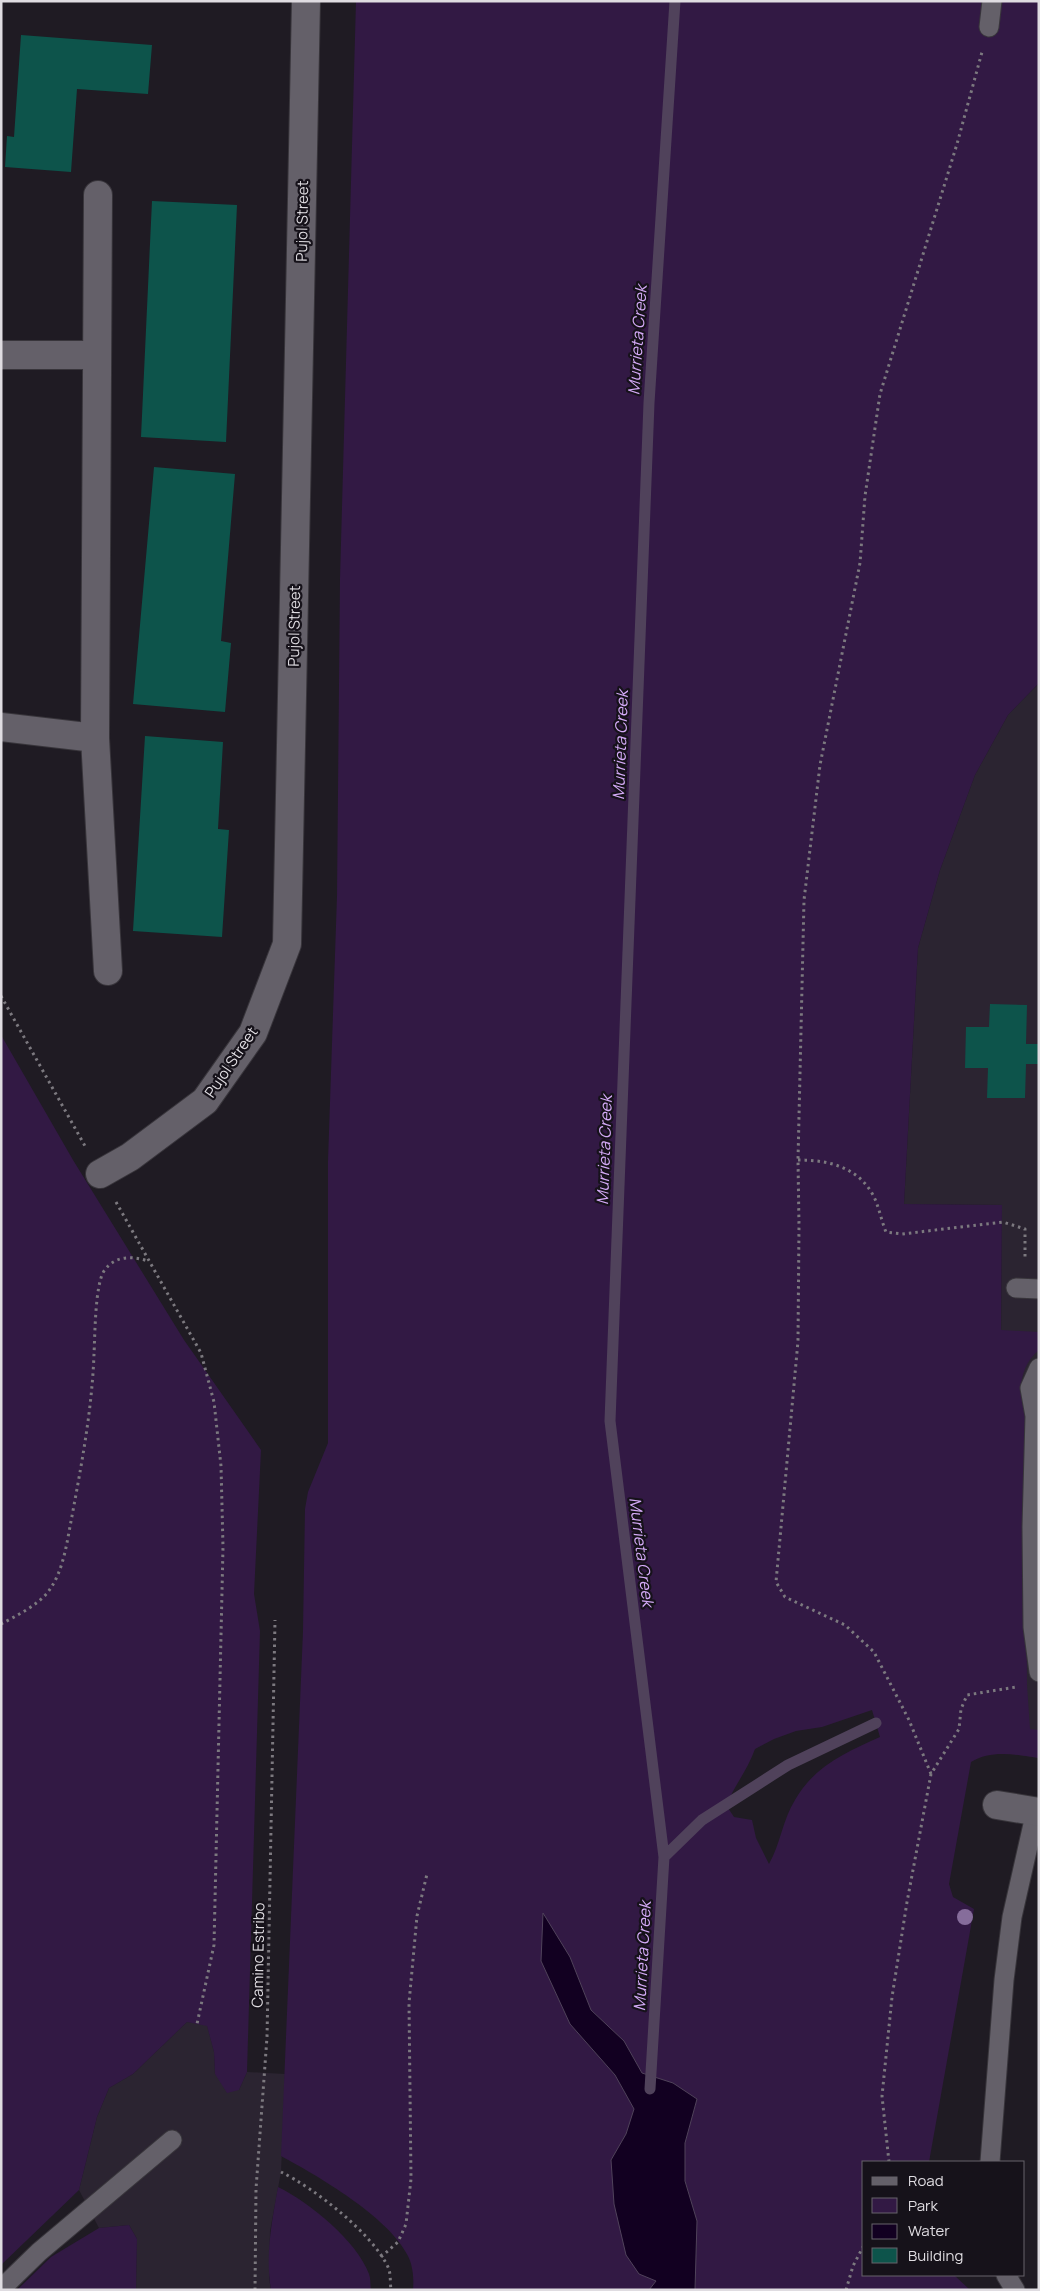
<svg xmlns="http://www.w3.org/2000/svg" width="1040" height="2291" viewBox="0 0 1040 2291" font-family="Manrope,sans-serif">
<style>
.built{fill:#2b2431}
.green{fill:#321944;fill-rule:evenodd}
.water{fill:#120021;stroke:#50425b}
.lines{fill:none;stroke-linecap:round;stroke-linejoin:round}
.stream{stroke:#50425b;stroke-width:11}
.building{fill:#0d544b}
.lane-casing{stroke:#38353b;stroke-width:21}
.street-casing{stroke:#38353b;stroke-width:30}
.path{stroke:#7c797f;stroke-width:3;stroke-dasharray:2.5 4;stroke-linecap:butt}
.lane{stroke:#646069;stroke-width:19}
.street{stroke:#646069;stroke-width:28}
.tree{fill:#866d9b}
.labels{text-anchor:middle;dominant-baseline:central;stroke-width:4.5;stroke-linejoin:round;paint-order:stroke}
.street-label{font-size:15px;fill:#dfdce1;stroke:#16121a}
.water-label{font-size:16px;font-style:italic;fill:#d4aaf7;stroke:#16121a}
</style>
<rect width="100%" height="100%" fill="#1f1b23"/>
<path class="built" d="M1039,683V1758L1006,1753L1001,1340L1002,1205L904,1204L918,948L940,870L975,775L1008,715Z
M187,2022L207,2025L214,2052L215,2074L239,2090L247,2072L285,2074L281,2172L270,2231L269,2278L271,2290H136L137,2239L129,2225L99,2228L79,2190L97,2117L109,2088L133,2074Z"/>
<path class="green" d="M356,1H1039V683L1008,715L975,775L940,870L918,948L904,1204L1002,1205L1001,1330L1039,1332V1350C1018,1368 1019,1390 1025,1416L1027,1685L1030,1729L1039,1730V1758C1016,1755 992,1749 971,1762L949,1884L953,1897L974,1909L929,2162H864V2275H954L970,2290H695L697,2221L685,2180V2143L697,2099L673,2083L642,2073L624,2041L591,2010L570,1957L541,1961L570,2024L615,2075L634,2109L626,2134L611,2160L656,2281L649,2290H413C414,2279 413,2266 408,2256C389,2217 318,2176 281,2156L303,1631L305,1509L308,1492L328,1443V1161L337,896L340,579ZM872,1710L880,1737C847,1752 814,1766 795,1800C783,1819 780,1845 769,1864L756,1838L752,1820L734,1817L726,1805C735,1785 748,1769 755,1749L774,1739L796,1731L822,1727Z
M1,1035L73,1160L184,1340L261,1450L254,1594L260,1631L247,2072L239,2090L227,2093L215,2074L214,2052L207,2026L187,2022L133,2074L109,2088L97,2117L79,2190L1,2265Z
M278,2187C309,2202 357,2241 369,2274C371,2279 370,2285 371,2290H271C265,2255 272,2221 278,2187Z
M129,2225L137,2239L136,2290H17L51,2257L99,2228Z"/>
<path class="water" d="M543,1913L570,1957L591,2010L624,2041L642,2073L673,2083L697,2099L685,2143V2181L697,2221L695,2290H649L656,2281L639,2274L626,2255L614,2204L611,2160L626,2134L634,2109L615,2075L570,2024L541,1961Z"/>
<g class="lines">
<path class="stream" d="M664,1857L702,1820L788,1765L876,1723
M650,2089L664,1857L610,1421L649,403L675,1"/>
</g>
<path class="building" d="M21,35L152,45L148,94L77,89L71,172L5,167L7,136L14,137Z
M152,201L237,205L226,442L141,437Z
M154,467L235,474L221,641L231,643L225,712L133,704Z
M145,736L223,742L218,829L229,830L222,937L133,931Z
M990,1004L1027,1005L1026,1044H1039V1064H1026L1025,1098H987L988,1068H965L966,1027H989Z"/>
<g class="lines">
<g class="lane-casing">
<path id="lane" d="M989,27L992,1
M1016,1288L1039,1289
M1039,1368L1030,1388L1035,1416L1032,1527L1033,1627L1039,1672
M990,2162L1004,1980L1012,1917L1036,1811
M1006,2275L1015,2290
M1,2289L39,2252L172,2140"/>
</g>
<g class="street-casing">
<path id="street" d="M98,195L95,738L108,971
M1,355H97
M1,727L95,738
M100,1174L130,1157L205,1101L253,1033L287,944L306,1
M997,1805L1039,1812"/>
</g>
<path class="path" d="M1,996L85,1146
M798,1160C827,1160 857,1166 873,1195C879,1206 881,1220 886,1232L902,1234L1003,1222L1025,1229V1260
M116,1202L201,1353L214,1402L221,1466L223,1547L214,1945L197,2024
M1,1624C16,1616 38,1605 48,1592C64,1571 67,1541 72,1516C82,1462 92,1409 94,1354C95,1335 95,1285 104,1271C115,1255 132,1256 148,1261
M931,1774L909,1720L874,1652L845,1625L785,1597L776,1582L798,1341L799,1226L798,1160L804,900L820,765L860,563L865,496L880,394L957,144L982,52
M889,2162L882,2096L892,1997L907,1902L931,1774L959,1729L961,1709L967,1695L1016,1687
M281,2172C314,2188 372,2233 388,2267C391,2273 390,2283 391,2290
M381,2257L398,2242L406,2224L411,2179L409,2003L417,1916L427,1874
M255,2290L256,2189L267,2037L275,1620
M846,2290L853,2266L864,2245"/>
<use href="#lane" class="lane"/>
<use href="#street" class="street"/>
</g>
<circle class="tree" cx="965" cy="1917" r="8"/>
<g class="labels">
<g class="street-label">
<text transform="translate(302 221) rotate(-89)">Pujol Street</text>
<text transform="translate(294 626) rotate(-89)">Pujol Street</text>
<text transform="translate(231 1062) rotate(-56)">Pujol Street</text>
<text transform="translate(258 1955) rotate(-89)">Camino Estribo</text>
</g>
<g class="water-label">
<text transform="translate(637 340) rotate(-86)">Murrieta Creek</text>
<text transform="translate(620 745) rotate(-88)">Murrieta Creek</text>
<text transform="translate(604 1150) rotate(-88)">Murrieta Creek</text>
<text transform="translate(642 1552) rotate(83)">Murrieta Creek</text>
<text transform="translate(642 1956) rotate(-87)">Murrieta Creek</text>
</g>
</g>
<rect width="1040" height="2291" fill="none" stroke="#dfdce1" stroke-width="5"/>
<rect x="862" y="2161" width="162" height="115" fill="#16121a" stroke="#66636a"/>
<rect x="872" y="2177" width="25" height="8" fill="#646069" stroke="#66636a"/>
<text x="908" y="2186" font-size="15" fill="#dfdce1">Road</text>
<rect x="872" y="2198" width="25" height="15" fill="#321944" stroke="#66636a"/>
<text x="908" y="2211" font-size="15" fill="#dfdce1">Park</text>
<rect x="872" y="2224" width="25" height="15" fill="#120021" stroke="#66636a"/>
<text x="908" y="2236" font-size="15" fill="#dfdce1">Water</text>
<rect x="872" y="2248" width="25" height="15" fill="#0d544b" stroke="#66636a"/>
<text x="908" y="2261" font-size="15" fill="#dfdce1">Building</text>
</svg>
